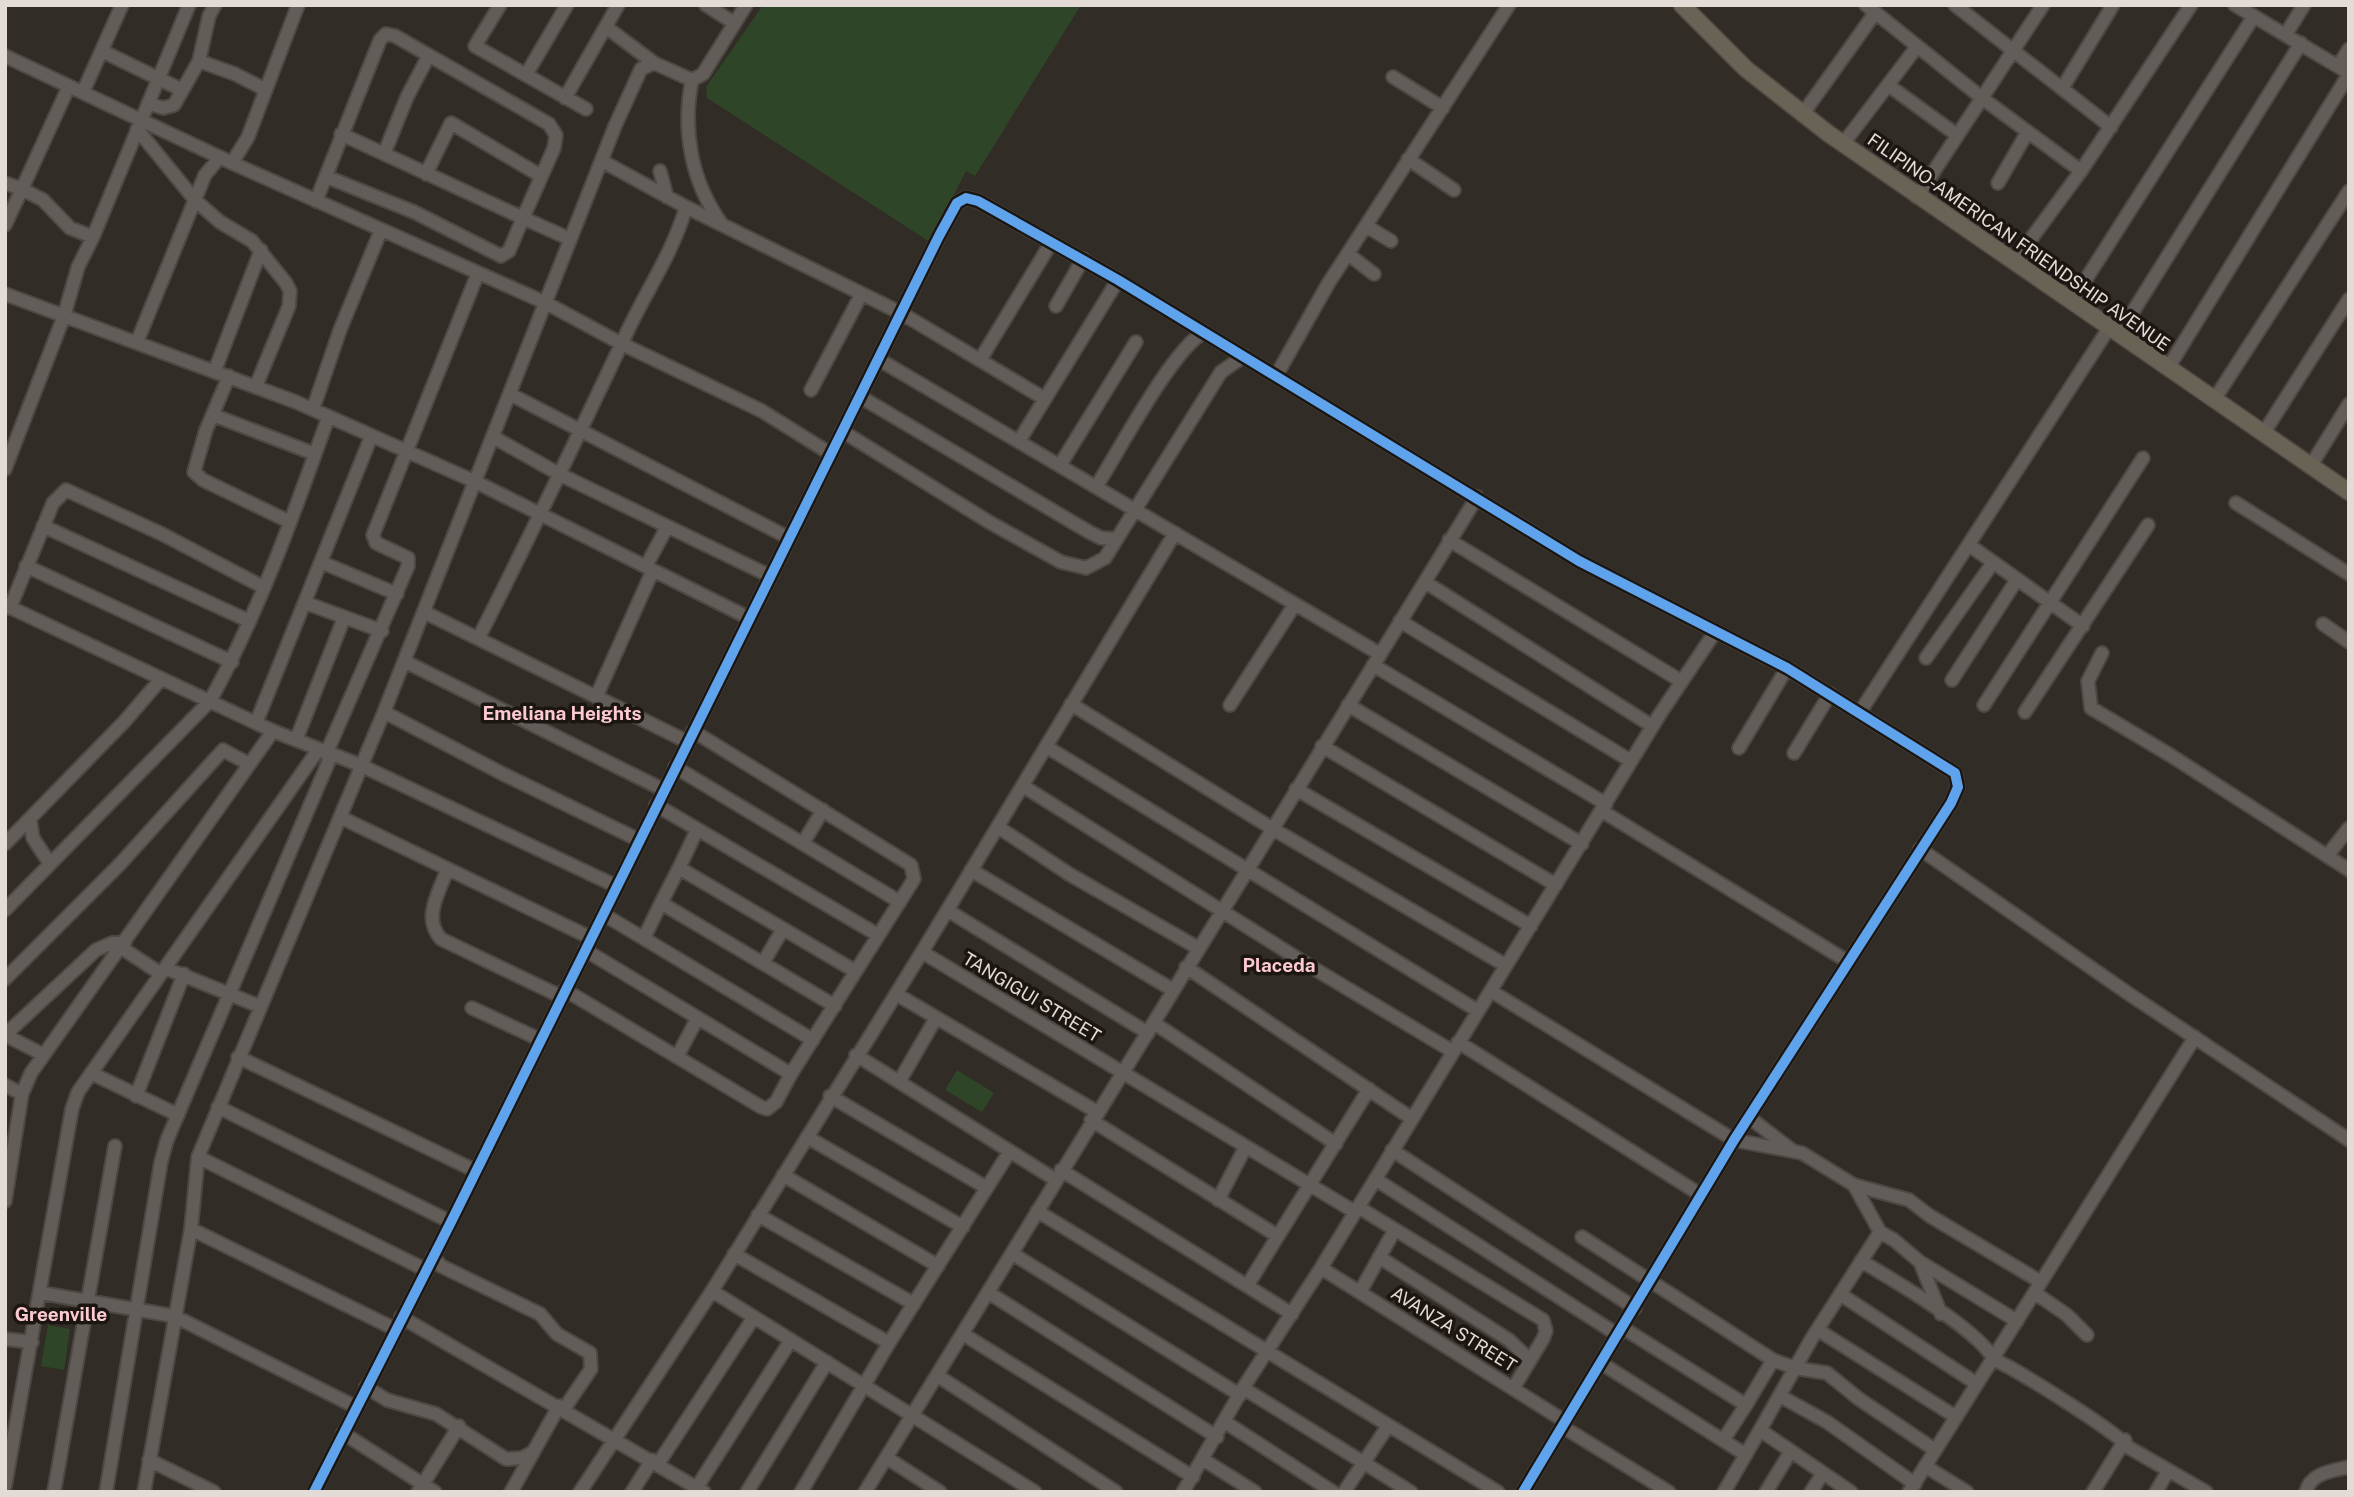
<svg xmlns="http://www.w3.org/2000/svg" width="2354" height="1497" viewBox="0 0 2354 1497" font-family="'Public Sans',sans-serif">
<style>
.green{fill:#2f4527}
.lines{fill:none;stroke-linecap:round;stroke-linejoin:round}
.minor-casing{stroke:#4e4844;stroke-width:16}
.major-casing{stroke:#4e4844;stroke-width:19}
.minor{stroke:#625d59;stroke-width:12}
.major{stroke:#696356;stroke-width:16}
.cycleway-casing{stroke:#1b1611;stroke-width:15}
.cycleway{stroke:#60a3ed;stroke-width:10}
.labels{text-anchor:middle;dominant-baseline:central;stroke-width:7;stroke-linejoin:round;paint-order:stroke}
.street-label{font-size:18px;fill:#e3dbd5;stroke:#1b1611}
.neighbourhood-label{font-size:19px;font-weight:bold;fill:#fdc9d3;stroke:#1b1611}
</style>
<rect width="100%" height="100%" fill="#322c27"/>
<path class="green" d="M763,5H1081L975,176L966,171L930,242L707,98L706,87Z
M957,1070L994,1093L982,1112L945,1090Z
M48,1325L70,1329L64,1370L41,1366Z"/>
<g class="lines">
<g class="minor-casing">
<path id="minor" d="M500,5L475,46L586,109
M706,5L734,23
M1866,5L1982,98L2081,171
M1955,5L2111,127
M2235,5L2349,73
M606,27L654,63L692,80L703,74L746,5
M2286,34L2304,5
M102,51L182,90
M5,56L232,163L546,303L622,344L762,411L831,454
M199,61L209,16L215,5
M2338,66L2349,49
M526,75L567,5
M1393,77L1443,108
M692,80C682,130 691,181 721,223
M1888,85L1957,135
M2063,87L2113,5
M83,92L122,5
M565,98L618,5
M148,103L163,108L174,105L199,61L235,74L266,90
M1802,115L1875,13
M137,129L195,200L220,222L252,241L286,283L290,291L289,306L256,386
M1843,144L1916,48
M384,154L407,97L428,57
M1408,159L1454,190
M602,161L686,207L901,313L1045,399
M232,163L248,137L298,5
M660,171L667,197
M426,174L451,123L541,176
M327,177L414,212L501,256L509,251L523,218L570,239
M5,183L22,189L5,225
M1998,183L2027,133
M1917,197L2043,5
M316,201L380,40L386,34L395,36L549,124L556,135L554,148L523,218L341,134
M1366,226L1391,241
M93,237L189,5
M1348,254L1374,274
M2014,262L2081,171L2191,5
M5,294L296,402L476,482L749,618
M2072,301L2254,16
M1056,306L1083,259
M2119,334L2301,43
M137,342L205,175L220,157
M878,359L1380,654
M980,360L1051,243
M2168,368L2349,74
M215,370L261,250
M229,376L206,430L194,472L203,480L290,522
M1276,376L1328,284L1509,5
M811,390L861,295
M510,394L789,538
M859,396L1089,532L1101,538L1117,539
M2214,400L2349,191
M313,409L340,330L381,230
M213,415L315,454
M842,431L989,522L1061,562L1086,568L1105,558L1221,372L1244,356
M2263,434L2349,299
M493,437L559,474L770,576
M1019,441L1118,280
M1060,465L1136,342
M2310,467L2349,404
M5,469L64,316L78,267L93,237L70,228L43,200L22,189L69,86
M1096,487C1119,451 1171,351 1204,332
M2236,503L2349,574
M43,526L249,621
M1449,540L1681,681
M1969,545L2083,626
M321,562L397,594
M26,566L232,662
M646,566L667,527
M1425,582L1652,726
M306,603L382,631
M5,605L273,731L360,765L616,886
M10,608L53,503L66,490L162,534L263,587
M424,612L688,742
M1400,621L1631,761
M2323,624L2349,642
M479,637C531,535 580,432 629,328C648,288 673,252 686,207
M2102,653L2088,681L2091,708L2170,755L2349,870
M1926,658L1992,564
M404,661L664,790
M1373,665L1606,804
M1952,680L2016,581
M597,695L653,570
M1071,704L1273,829L1505,965
M1230,705L1295,604
M1348,705L1582,844
M1984,705L2143,458
M384,712L503,774L639,840
M1860,712L2109,328
M2025,712L2148,525
M256,723L371,437
M296,740L344,618
M1322,746L1556,885
M1047,747L1478,1011
M1739,748L1787,668
M1794,753L1830,694
M326,754L408,566V558L376,543L373,535L478,273
M675,767L900,902
M1023,786L1308,965L1452,1051
M1296,789L1531,926
M656,805L878,935
M1602,811L1847,961
M340,817L591,938
M30,819L33,838L50,864
M998,827L1069,874L1198,948
M803,843L823,810
M5,844L124,722L161,679
M1920,849L2129,994L2349,1140
M2327,856L2349,828
M679,868L697,830
M447,870C439,893 422,918 441,939L562,997
M971,870L1173,990
M661,903L679,868L855,971
M5,910L210,701C259,612 294,514 328,418
M947,910L1148,1033
M603,914L813,1040
M644,938L661,903L835,1006
M122,948L161,974
M585,950L791,1074L914,879L911,865L693,731
M922,952L1355,1212
M763,963L783,929
M1186,967L1411,1118
M165,968L259,1006
M5,979L121,863L223,750L249,764
M565,990L761,1107L767,1109L776,1102L791,1074
M1491,991L1734,1140L1802,1153L1854,1185L1880,1232L1894,1240L1920,1262L1941,1314
M896,994L1097,1112
M472,1008L541,1040
M1154,1023L1336,1144
M5,1035L96,950L112,943H125
M5,1035L42,1054
M1458,1042L1701,1195
M678,1055L697,1019
M856,1055L1056,1180
M238,1057L476,1171
M91,1073L178,1115
M899,1082L936,1018
M5,1085L22,1094
M136,1096L184,974
M830,1096L987,1188
M218,1107L451,1222
M1750,1118L1793,1151
M1091,1120L1276,1235
M807,1137L963,1227
M1392,1150L1635,1308
M198,1157L426,1270
M1061,1170L1292,1314
M783,1175L938,1266
M1375,1179L1618,1335
M1854,1185L1909,1200L1930,1216L2041,1282
M1218,1200L1245,1148
M5,1201L22,1094L31,1073L273,731
M1358,1207L1543,1320L1546,1331L1543,1339L1514,1387
M1037,1211L1498,1492
M758,1215L914,1304
M191,1229L395,1329
M1582,1237L1773,1360L1795,1368L1827,1373L1859,1399L1935,1450
M734,1254L889,1343L801,1492
M1013,1254L1240,1395
M433,1256L441,1266L540,1314L557,1334L590,1353L591,1369L564,1409
M1379,1257L1509,1340L1530,1360
M1861,1261C1892,1279 1980,1331 1994,1360C2010,1365 2123,1436 2128,1447L2206,1492
M1920,1262L2017,1321
M1321,1268L1566,1422
M1247,1286L1369,1089
M712,1291L1035,1492
M1360,1292L1394,1231
M41,1293L174,1316L356,1407
M989,1293L1217,1437
M2035,1293L2067,1315L2087,1335
M1840,1294L1977,1384
M401,1317L704,1492
M1623,1328L1746,1405L1724,1439
M1818,1330L1956,1417
M963,1334L1193,1477
M5,1339L32,1342
M889,1343L1010,1151
M1601,1363L1746,1455
M938,1376L1116,1492
M366,1387L387,1400L436,1414L506,1459L522,1458L533,1452
M1243,1388L1411,1492
M1780,1396L1827,1422L1915,1484
M1746,1405L1773,1360
M1225,1422L1333,1492
M1563,1427L1669,1492
M1760,1430L1812,1338L1880,1232
M343,1433L435,1492
M887,1458L940,1492
M149,1460L214,1492
M1204,1460L1255,1492
M658,1464L754,1317
M1925,1466L1967,1492
M5,1486L72,1109L78,1092L318,750
M697,1487L791,1340
M54,1492L115,1146
M106,1492L161,1162L167,1140L331,756
M144,1492L191,1229L198,1157L384,712L615,126L641,69L654,63
M314,1492L451,1222L939,236L957,203L966,198L978,201L1118,280L1579,561L1787,668L1955,773L1958,787L1951,803L1734,1140L1523,1492
M418,1492L459,1426
M511,1492L559,1406
M580,1492L712,1291L922,952L1175,533
M632,1492L652,1460
M747,1492L827,1362
M865,1492L1477,497
M1183,1492L1243,1388L1321,1268L1660,714L1715,632
M1344,1492L1388,1426
M1724,1492L1760,1430L1851,1492
M1766,1492L1791,1451
M1811,1492L1823,1473
M1909,1492L2195,1037
M2093,1492L2125,1440
M2156,1492L2168,1471
M2306,1492C2310,1473 2332,1471 2349,1467"/>
</g>
<g class="major-casing">
<path id="major" d="M1682,5L1746,69L1829,134L2349,492"/>
</g>
<use href="#minor" class="minor"/>
<use href="#major" class="major"/>
<g class="cycleway-casing">
<path id="cycleway" d="M314,1492L451,1222L939,236L957,203L966,198L978,201L1118,280L1579,561L1787,668L1955,773L1958,787L1951,803L1734,1140L1523,1492"/>
</g>
<use href="#cycleway" class="cycleway"/>
</g>
<g class="labels">
<g class="street-label">
<text transform="translate(2019 242) rotate(35)">FILIPINO-AMERICAN FRIENDSHIP AVENUE</text>
<text transform="translate(1032 997) rotate(31)">TANGIGUI STREET</text>
<text transform="translate(1454 1329) rotate(32)">AVANZA STREET</text>
</g>
<g class="neighbourhood-label">
<text x="562" y="713">Emeliana Heights</text>
<text x="1279" y="965">Placeda</text>
<text x="61" y="1314">Greenville</text>
</g>
</g>
<rect width="2354" height="1497" fill="none" stroke="#e3dbd5" stroke-width="14"/>
</svg>
